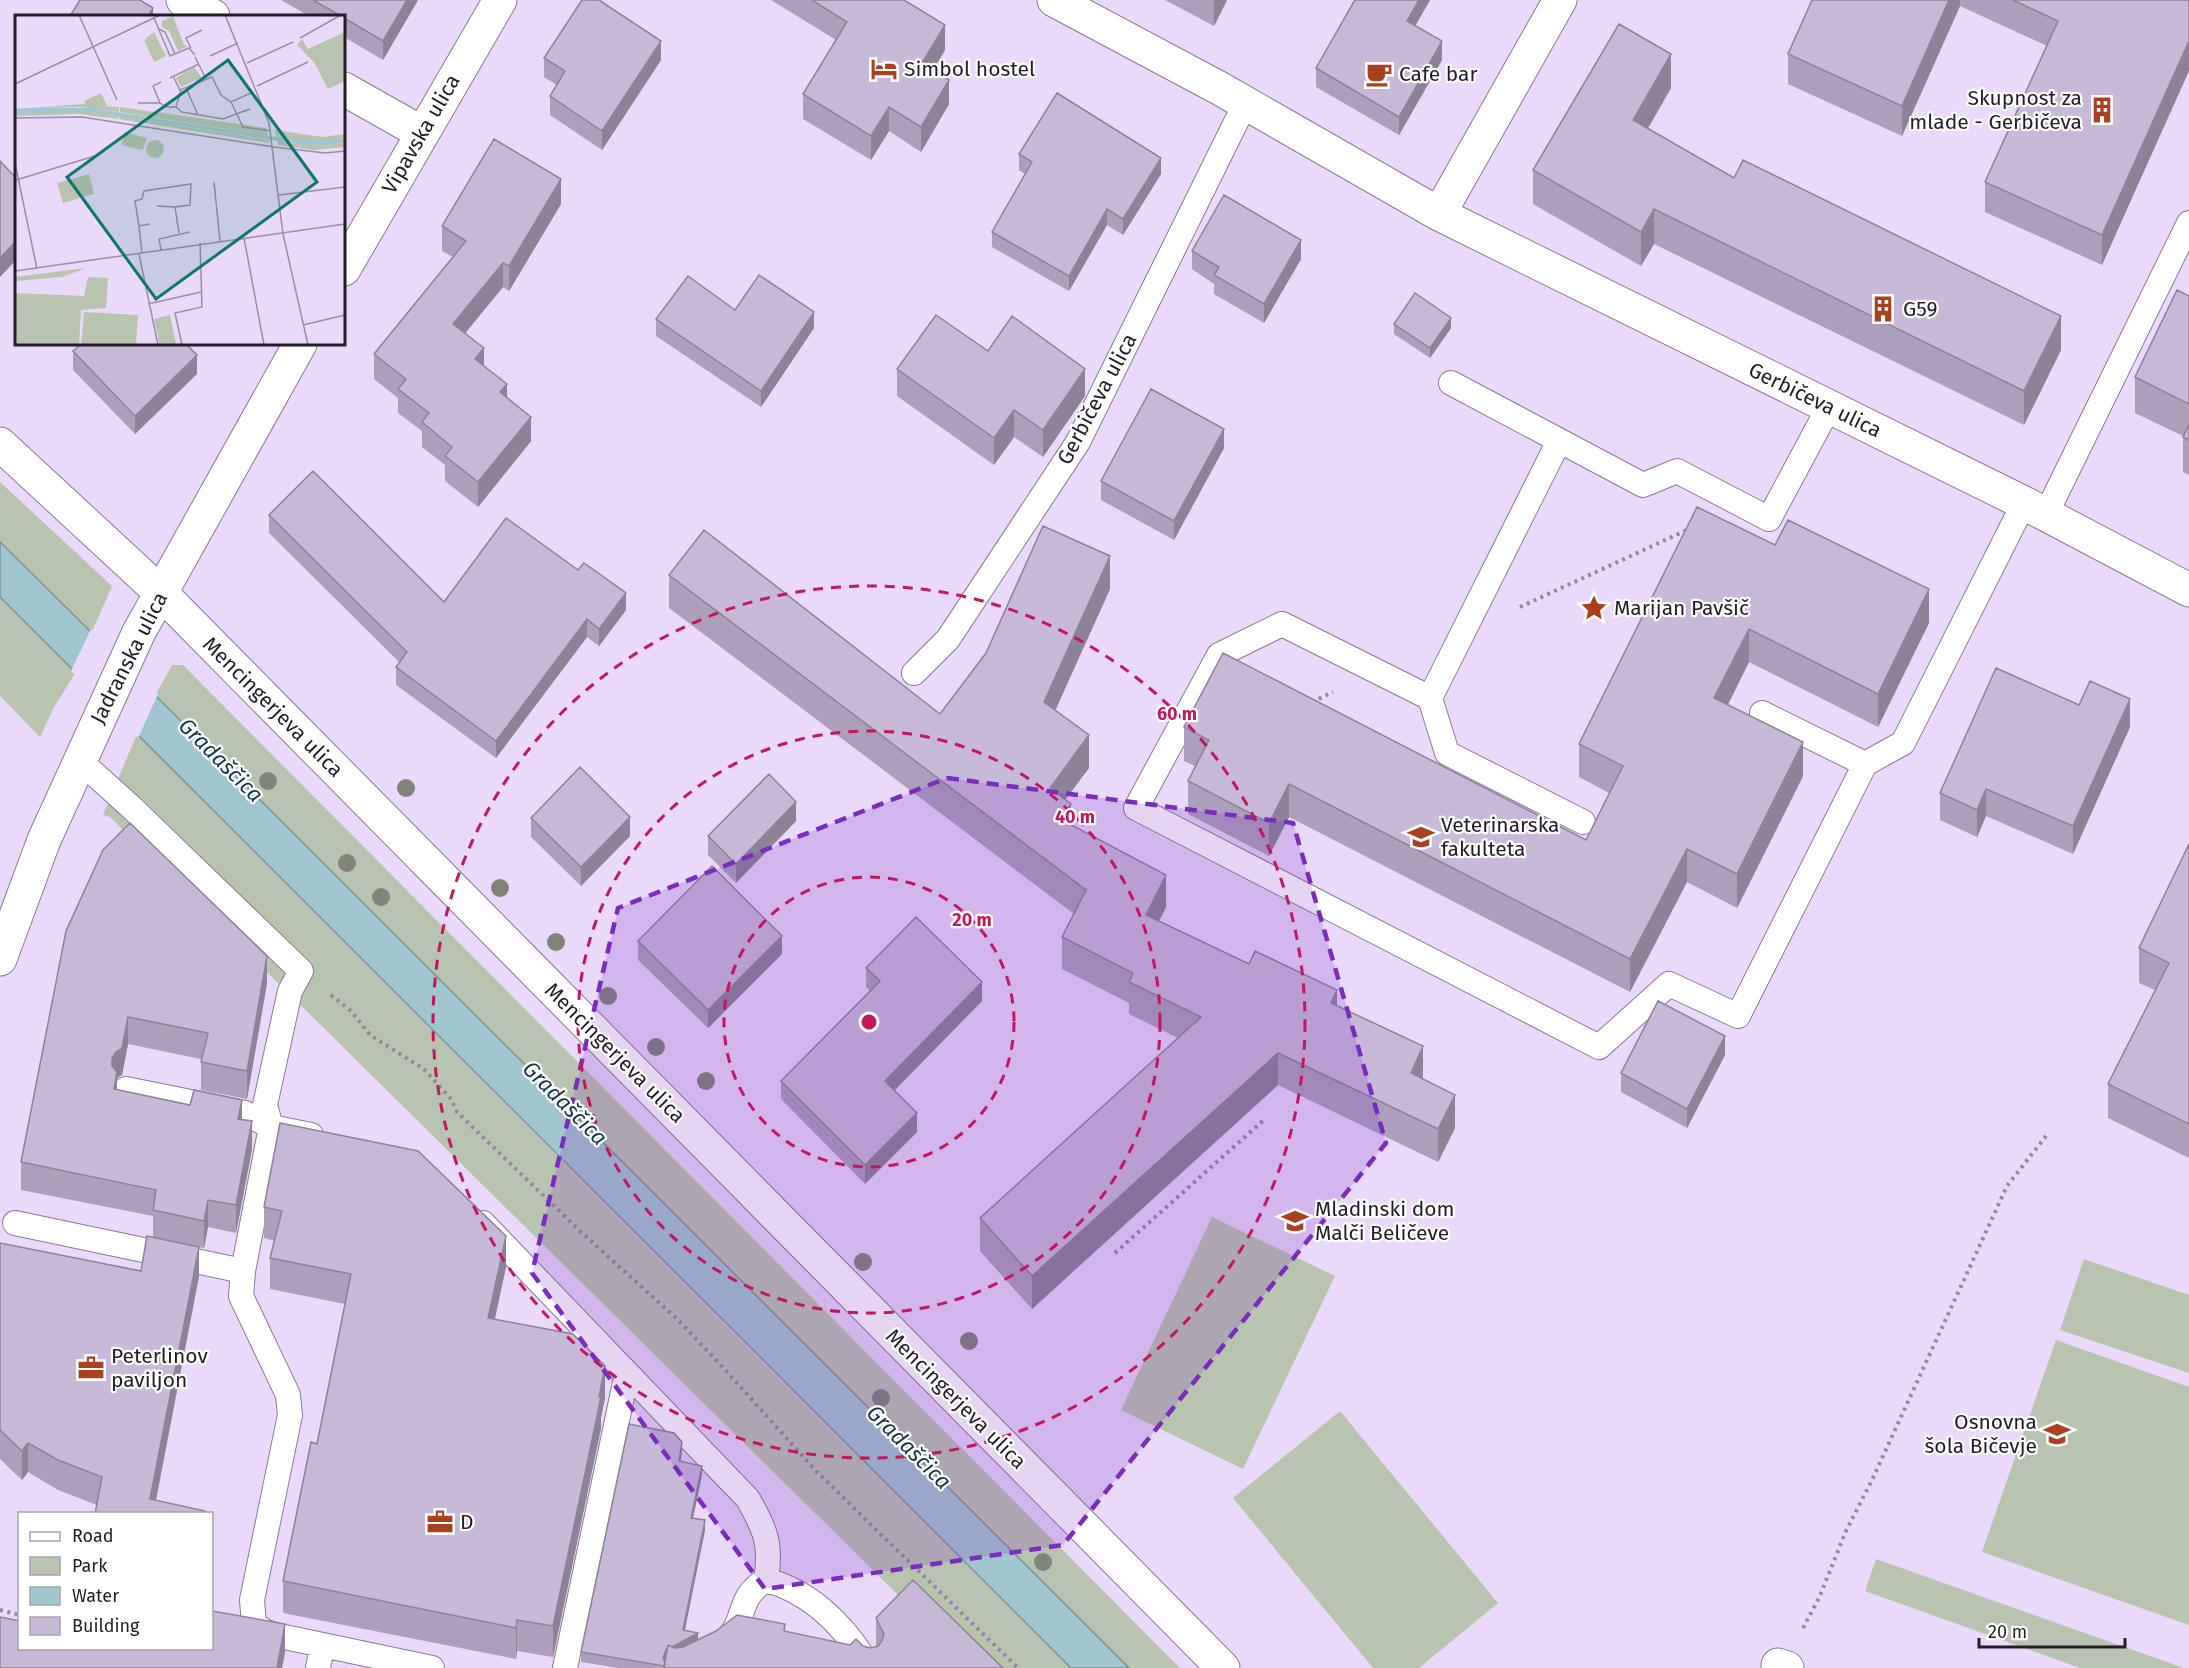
<svg xmlns="http://www.w3.org/2000/svg" width="2189" height="1668" viewBox="0 0 2189 1668" font-family="'Fira Sans',sans-serif">
<style>
.green{fill:#b9c4b0}
.water{fill:#a0c6cf;stroke:#7a939d;stroke-width:1.5}
.pier{fill:#ead9fa}
.lines{fill:none;stroke-linecap:round;stroke-linejoin:round}
.service-casing{stroke:#897997;stroke-width:26}
.minor-casing{stroke:#897997;stroke-width:35}
.tertiary-casing{stroke:#897997;stroke-width:35}
.path{stroke:#93879f;stroke-width:4;stroke-dasharray:3 4.5;stroke-linecap:butt}
.service{stroke:#fff;stroke-width:24}
.minor{stroke:#fff;stroke-width:33}
.tertiary{stroke:#fff;stroke-width:33}
.tree{fill:#80847a}
.wall{fill:#ad9fbb}
.shaded-wall{fill:#8d8298}
.building{fill:#c9b9d9;stroke:#8d8298;stroke-width:1.5}
.marked{fill:#7b2cbf;fill-opacity:0.2;stroke:#7b2cbf;stroke-width:4.5;stroke-dasharray:12 8;stroke-linejoin:round}
.ring{fill:none;stroke:#c2185b;stroke-width:3;stroke-dasharray:10 8}
.labels{text-anchor:middle;dominant-baseline:central;stroke-width:4.5;stroke-linejoin:round;paint-order:stroke}
.poi-label{font-size:21px;fill:#221c27;stroke:#fff;text-anchor:start}
.street-label{font-size:21px;fill:#221c27;stroke:#fff}
.water-label{font-size:22px;font-style:italic;fill:#11363e;stroke:#fff}
.inset-road{fill:none;stroke:#9a8da6;stroke-width:1.5}
.view{fill:#0f766e;fill-opacity:0.15;stroke:#0f766e;stroke-width:3}
.inset-edge{fill:none;stroke:#221c27;stroke-width:3}
.centre{fill:#c2185b;stroke:#fff;stroke-width:3}
.ring-label{font-size:18px;text-anchor:middle;font-weight:bold;fill:#c2185b;stroke:#fff;stroke-width:4.5;stroke-linejoin:round;paint-order:stroke}
</style>
<rect width="100%" height="100%" fill="#ead9fa"/>
<path class="green" d="M0,482L112,586L91,634L0,542Z
M0,597L76,672L54,707L40,737L0,696Z
M172,665H183L1180,1668H1129L155,696Z
M137,734L749,1348L1071,1668H972L110,817L103,815Z
M1212,1217L1335,1276L1243,1469L1121,1410Z
M2084,1259L2189,1295V1373L2060,1330Z
M2056,1340L2189,1387V1625L1982,1552Z
M1340,1411L1498,1603L1419,1668H1373L1233,1498Z
M1876,1559L2184,1668H2080L1865,1591Z"/>
<path class="water" d="M0,542L180,720L1129,1668H1071L0,597Z"/>
<path class="pier" d="M91,629L158,694L138,738L71,671Z"/>
<g class="lines">
<g class="service-casing">
<path id="service" d="M1451,383L1643,485L1677,471L1769,519L1829,407
M1559,441L1430,698L1282,624L1219,655L1136,808L1599,1047L1669,984L1738,1016L1865,764L1762,713
M2046,514L2189,223
M914,673L948,639L1078,442L1245,104
M1430,698L1447,753L1583,822
M79,760L131,807L301,971L290,991L265,1105L271,1127L243,1271
M1865,764L1903,743L2024,503
M126,1089L245,1113L271,1127L311,1135
M15,1223L243,1271L241,1296L288,1395L290,1415L252,1600L254,1624L264,1631L275,1635L432,1668
M483,1223L748,1499C765,1530 772,1543 766,1580
M318,1668L322,1646
M565,1668L627,1373
M677,1668C693,1660 713,1653 726,1640C747,1621 736,1597 766,1580C812,1592 846,1628 870,1668"/>
</g>
<g class="minor-casing">
<path id="minor" d="M183,0L213,16
M344,89L422,133
M1439,214L1560,0
M0,444L161,593L1223,1668
M1778,1665L1787,1668"/>
</g>
<g class="tertiary-casing">
<path id="tertiary" d="M1054,0L1219,88L1439,214L2024,503L2189,590
M344,269L500,0
M0,959L44,840L139,632L300,344"/>
</g>
<path class="path" d="M1520,607L1687,530
M1312,702L1333,692
M331,995L351,1011L370,1035L424,1069L451,1099L457,1112L580,1231L677,1319L719,1363L817,1472L1018,1668
M1115,1253L1265,1119
M0,1610L20,1615
M1803,1628L1819,1598L1846,1531L1872,1480L2007,1186L2046,1136"/>
<use href="#service" class="service"/>
<use href="#minor" class="minor"/>
<use href="#tertiary" class="tertiary"/>
</g>
<g class="tree">
<circle cx="268" cy="781" r="9"/>
<circle cx="406" cy="788" r="9"/>
<circle cx="347" cy="863" r="9"/>
<circle cx="500" cy="888" r="9"/>
<circle cx="381" cy="897" r="9"/>
<circle cx="556" cy="942" r="9"/>
<circle cx="608" cy="996" r="9"/>
<circle cx="656" cy="1047" r="9"/>
<circle cx="706" cy="1081" r="9"/>
<circle cx="863" cy="1262" r="9"/>
<circle cx="969" cy="1341" r="9"/>
<circle cx="881" cy="1398" r="9"/>
<circle cx="1043" cy="1562" r="9"/>
</g>
<path class="wall" d="M281,0H418L383,60L344,37V16H309Z
M771,0H904L945,50L933,70L949,104L921,152L889,131L871,160L803,119V94L836,40Z
M1165,0H1227L1214,26Z
M1354,0H1430L1415,26L1442,60L1399,135L1316,87V68Z
M1812,0H2189L2102,265L1985,212V182L2047,46L1960,6L1902,136L1788,84V54Z
M544,58L661,60L602,150L550,115V96L557,85L544,77Z
M1671,88L1648,128L1734,178L2061,350L2024,425L1654,244L1641,266L1533,204V170Z
M1019,154L1161,174L1123,235L1107,225L1069,291L992,247V232L1025,174L1019,170Z
M561,204L509,291L503,287L465,333L484,366L507,398L531,441L478,507L445,481V465L422,447V431L398,413V398L374,379V354L453,257L442,251V226Z
M1192,251L1301,259L1264,323L1214,294V284L1192,269Z
M2189,296V475L2183,472V436L2135,413V377Z
M735,310L814,328L761,407L656,336V319Z
M1394,324L1451,328L1430,358L1394,334Z
M73,351L197,374L135,434L73,370Z
M988,351L1085,396L1043,457L1014,437L994,465L897,396V369Z
M1224,448L1174,540L1101,500V481Z
M269,515L444,602L626,610L599,646L587,637L496,758L396,685V667L399,662L269,533Z
M1775,545L1929,623L1878,727L1749,662L1728,705L1803,776L1737,908L1687,882L1630,992L1289,817L1269,856L1188,814V781L1195,766L1184,761V727L1586,840L1609,793L1579,777V744Z
M669,575L940,714L1110,589L1055,711L1089,768L1065,799L1071,825L1166,907L1159,921L1337,1006L1423,1079L1455,1128L1438,1162L1278,1085L1032,1309L980,1251V1218L1178,1038L1129,1014V1003L1062,969V937L1074,914L669,608Z
M2130,727L2073,854L1986,816L1977,837L1940,820V793Z
M531,818L630,836L581,886L531,837Z
M796,821L736,883L708,855V836Z
M2189,844V1158L2108,1118V1084L2155,990L2139,983V948Z
M66,931L267,983L247,1099L201,1090V1059L128,1044L122,1075L117,1078V1090L242,1119L252,1149L236,1233L208,1227L204,1248L199,1247V1276L156,1501L97,1505L58,1490L28,1472L22,1480L0,1459V1243L141,1271L153,1237V1216L21,1190V1162Z
M638,941L782,954L708,1028L638,960Z
M866,968L982,1001L894,1091L917,1132L865,1184L781,1099V1081L871,991L866,987Z
M1725,1055L1687,1128L1621,1092V1073Z
M280,1123L506,1267L495,1319L605,1398L601,1417V1428L553,1657L517,1651L516,1659L283,1613V1581L317,1444L345,1304L270,1289V1258L275,1241L264,1238V1207Z
M682,1451L681,1461L702,1475L693,1518L705,1530L685,1630L698,1640L785,1631L850,1645L871,1648L876,1646V1618L1003,1668H618L581,1662V1652Z"/>
<path class="shaded-wall" d="M407,0H418L383,60V41Z
M1214,0H1227L1214,26Z
M1419,0H1430L1407,40V21Z
M1949,0H1960V6L1902,136V106Z
M153,8V16H148Z
M945,25V50L922,88V63Z
M661,41V60L602,150V131Z
M1442,41V60L1399,135V117Z
M2189,41V71L2102,265V235Z
M1671,54V88L1633,154V120Z
M949,80V104L921,152V127Z
M889,107V131L871,160V136Z
M1161,158V174L1123,235V219Z
M561,179V204L509,291V266Z
M1107,209V225L1069,291V276Z
M1654,209V244L1641,266V232Z
M1301,240V259L1264,323V304Z
M16,241V260L0,277V258Z
M503,263V287L453,348V324Z
M814,312V328L761,407V391Z
M2061,316V350L2024,425V391Z
M1451,318V328L1430,358V348Z
M484,348V372L475,359Z
M197,355V374L135,434V416Z
M1085,369V396L1043,457V430Z
M507,384V408L500,392Z
M1014,410V437L994,465V438Z
M531,417V441L478,507V482Z
M1224,429V448L1174,540V521Z
M1110,556V589L1044,735V702Z
M1929,589V623L1878,727V694Z
M626,593V610L599,646V629Z
M587,619V637L496,758V741Z
M1749,629V662L1714,732V698Z
M2130,699V727L2073,854V826Z
M1089,735V768L1050,820V788Z
M1803,742V776L1737,908V874Z
M1289,784V817L1269,856V823Z
M1986,789V816L1977,837V810Z
M796,802V821L736,883V864Z
M1071,804V836L1060,819Z
M630,817V836L581,886V867Z
M1687,849V882L1630,992V959Z
M1166,875V907L1146,947V915Z
M782,936V954L708,1028V1010Z
M267,956V983L247,1099V1071Z
M982,982V1001L885,1100V1081Z
M1337,990V1022L1331,1003Z
M128,1017V1044L122,1075L117,1078V1100L112,1086V1058Z
M1725,1036V1055L1687,1128V1109Z
M1423,1046V1079L1411,1073Z
M1278,1053V1085L1032,1309V1276Z
M1455,1095V1128L1438,1162V1129Z
M242,1100V1128L238,1119Z
M917,1113V1132L865,1184V1165Z
M252,1121V1149L236,1233V1205Z
M208,1200V1227L204,1248V1221Z
M506,1236V1267L488,1349V1318Z
M199,1247V1276L153,1514L150,1499Z
M605,1366V1398L601,1417V1428L553,1657V1626Z
M682,1442V1451L679,1471V1461Z
M28,1443V1472L22,1480V1451Z
M702,1466V1475L691,1527V1518Z
M705,1520V1530L683,1639V1630Z
M517,1620V1651L516,1659V1628Z
M285,1624V1653L282,1668H277Z
M698,1633V1642L666,1660L663,1668V1658L666,1650Z"/>
<path class="building" d="M80,0H140L153,8L148,16H70Z
M313,0H407L383,41L344,18V16H341Z
M582,0H599L661,41L602,131L550,96L565,71L544,58Z
M812,0H904L945,25L922,63L949,80L921,127L889,107L871,136L803,94L847,22Z
M1355,0H1419L1407,21L1442,41L1399,117L1316,68Z
M1812,0H1949L1902,106L1788,54Z
M2013,0H2189V41L2102,235L1985,182L2058,21Z
M1619,24L1671,54L1633,120L1734,178L1743,160L2061,316L2024,391L1654,209L1641,232L1533,170Z
M1057,93L1161,158L1123,219L1107,209L1069,276L992,232L1032,162L1019,154Z
M494,139L561,179L509,266L503,263L453,324L484,348L475,359L507,384L500,392L531,417L478,482L445,456L452,447L422,422L429,413L398,389L406,379L374,354L466,241L442,226Z
M0,161L16,178V241L0,258Z
M1224,195L1301,240L1264,304L1214,275L1219,267L1192,251Z
M759,275L814,312L761,391L656,319L688,276L735,310Z
M2177,290L2189,296V404L2135,377Z
M1415,293L1451,318L1430,348L1394,324Z
M936,315L988,351L1012,316L1085,369L1043,430L1014,410L994,438L897,369Z
M81,344H186L197,355L135,416L73,351Z
M1151,389L1224,429L1174,521L1101,481Z
M2189,425V440L2183,437Z
M313,471L444,602L506,518L578,570L584,563L626,593L599,629L587,619L496,741L396,667L407,652L269,515Z
M1697,507L1775,545L1788,520L1929,589L1878,694L1749,629L1714,698L1803,742L1737,874L1687,849L1630,959L1289,784L1269,823L1188,781L1209,740L1184,727L1223,653L1586,840L1623,766L1579,744Z
M1043,526L1110,556L1044,702L1089,735L1050,788L1071,804L1060,819L1166,875L1146,915L1249,964L1255,951L1337,990L1331,1003L1423,1046L1411,1073L1455,1095L1438,1129L1278,1053L1032,1276L980,1218L1201,1017L1129,982L1133,973L1062,937L1086,890L669,575L704,530L940,714L986,653Z
M1996,668L2079,705L2090,681L2130,699L2073,826L1986,789L1977,810L1940,793Z
M580,767L630,817L581,867L531,818Z
M769,774L796,802L736,864L708,836Z
M130,823L267,956L247,1071L201,1062L208,1033L128,1017L122,1048L116,1052L112,1058V1066L117,1072L114,1089L190,1105L194,1090L242,1100L238,1119L252,1121L236,1205L208,1200L204,1221L153,1210L156,1190L21,1162L66,931L103,850Z
M2189,844V1124L2108,1084L2169,963L2139,948Z
M712,866L782,936L708,1010L638,941Z
M916,917L982,982L885,1081L917,1113L865,1165L781,1081L880,981L866,968Z
M1658,1001L1725,1036L1687,1109L1621,1073Z
M280,1123L418,1151L506,1236L488,1318L573,1334L605,1366L599,1397H601L553,1626L517,1620L516,1628L283,1581L311,1442L317,1444L351,1274L270,1258L282,1211L264,1207Z
M147,1236L199,1247L150,1499L205,1511L204,1514H95L102,1477L58,1460L28,1443L22,1451L0,1430V1243L141,1271Z
M629,1424L674,1433L682,1442L679,1461L702,1466L691,1518L705,1520L683,1630L698,1633L672,1647L668,1645L667,1649L666,1650L663,1658L665,1663L664,1666L581,1652Z
M913,1580L1003,1668H664L668,1645L675,1648L683,1647L716,1631L737,1615L785,1624L784,1631L850,1645L856,1639L863,1646L871,1648L878,1646L882,1641L884,1634L876,1618Z
M212,1611L285,1624L277,1668H0V1617L20,1621V1648H212Z"/>
<path class="marked" d="M947,778L1293,823L1386,1143L1063,1545L765,1589L532,1273L618,908Z"/>
<g class="ring">
<circle cx="869" cy="1022" r="145"/>
<circle cx="869" cy="1022" r="291"/>
<circle cx="869" cy="1022" r="436"/>
</g>
<defs>
<g id="hotel-bare" transform="scale(2.07)"><path d="M-6-4.5h1.5V1H6V5H4.5V3h-9V5H-6ZM-4 0a1.8 1.8 0 1 1 3.6 0ZM.5 0V-2.5h3Q6-2.5 6 0Z" fill="#a94121" stroke="#fff" stroke-width="2.5" paint-order="stroke"/></g>
<g id="cafe-bare" transform="scale(2.07)"><path d="M-5.5-4.5H6V0H3Q3 3.5 0 3.5H-2.5Q-5.5 3.5-5.5 0ZM3-3.2v2h1.7v-2ZM-6 4.5H4V6H-6Z" fill="#a94121" stroke="#fff" stroke-width="2.5" paint-order="stroke"/></g>
<g id="building-bare" transform="scale(2.07)"><path d="M-4-6H4V6H1V3H-1V6H-4ZM-2.5-4.3h1.7v1.8h-1.7ZM.8-4.3h1.7v1.8H.8ZM-2.5-1h1.7V.8h-1.7ZM.8-1h1.7V.8H.8Z" fill="#a94121" stroke="#fff" stroke-width="2.5" paint-order="stroke"/></g>
<g id="sight-bare" transform="scale(2.07)"><path d="M0-6L1.8-2.2L6-1.7L2.9 1.2L3.7 5.4L0 3.3L-3.7 5.4L-2.9 1.2L-6-1.7L-1.8-2.2Z" fill="#a94121" stroke="#fff" stroke-width="2.5" paint-order="stroke"/></g>
<g id="university-bare" transform="scale(2.07)"><path d="M0-5L7-2L0 1L-7-2ZM-4 1L0 2.5L4 1V4Q0 6-4 4Z" fill="#a94121" stroke="#fff" stroke-width="2.5" paint-order="stroke"/></g>
<g id="school-bare" transform="scale(2.07)"><path d="M0-5L7-2L0 1L-7-2ZM-4 1L0 2.5L4 1V4Q0 6-4 4Z" fill="#a94121" stroke="#fff" stroke-width="2.5" paint-order="stroke"/></g>
<g id="office-bare" transform="scale(2.07)"><path d="M-6-3h4V-5.5h4V-3h4V5H-6ZM-1-4.5V-3h2v-1.5ZM-6 0V1H6V0Z" fill="#a94121" stroke="#fff" stroke-width="2.5" paint-order="stroke"/></g>
</defs>
<g fill-rule="evenodd">
<use href="#hotel-bare" x="884" y="69"/>
<use href="#cafe-bare" x="1379" y="74"/>
<use href="#building-bare" x="2102" y="110"/>
<use href="#building-bare" x="1883" y="309"/>
<use href="#sight-bare" x="1594" y="608"/>
<use href="#university-bare" x="1421" y="837"/>
<use href="#school-bare" x="1295" y="1221"/>
<use href="#office-bare" x="91" y="1368"/>
<use href="#school-bare" x="2057" y="1434"/>
<use href="#office-bare" x="440" y="1522"/>
</g>
<g class="labels">
<g class="poi-label">
<text x="904" y="69">Simbol hostel</text>
<text x="1399" y="74">Cafe bar</text>
<text x="2082" y="98" text-anchor="end">Skupnost za<tspan x="2082" dy="24">mlade - Gerbičeva</tspan></text>
<text x="1903" y="309">G59</text>
<text x="1614" y="608">Marijan Pavšič</text>
<text x="1441" y="825">Veterinarska<tspan x="1441" dy="24">fakulteta</tspan></text>
<text x="1315" y="1209">Mladinski dom<tspan x="1315" dy="24">Malči Beličeve</tspan></text>
<text x="111" y="1356">Peterlinov<tspan x="111" dy="24">paviljon</tspan></text>
<text x="2037" y="1422" text-anchor="end">Osnovna<tspan x="2037" dy="24">šola Bičevje</tspan></text>
<text x="460" y="1522">D</text>
</g>
<g class="street-label">
<text transform="translate(421 134) rotate(-60)">Vipavska ulica</text>
<text transform="translate(1097 399) rotate(-62)">Gerbičeva ulica</text>
<text transform="translate(1815 400) rotate(26)">Gerbičeva ulica</text>
<text transform="translate(129 658) rotate(-63)">Jadranska ulica</text>
<text transform="translate(273 707) rotate(45)">Mencingerjeva ulica</text>
<text transform="translate(615 1053) rotate(45)">Mencingerjeva ulica</text>
<text transform="translate(956 1399) rotate(45)">Mencingerjeva ulica</text>
</g>
<g class="water-label">
<text transform="translate(221 760) rotate(45)">Gradaščica</text>
<text transform="translate(565 1103) rotate(45)">Gradaščica</text>
<text transform="translate(909 1447) rotate(45)">Gradaščica</text>
</g>
</g>
<g transform="translate(15 15)">
<rect width="330" height="330" fill="#ead9fa"/>
<path d="M158,1L169,30L173,31L163,36L154,16L147,12V6ZM139,17L151,41L139,47L129,25ZM330,17V66L313,74L299,47L282,30L287,24L293,34ZM179,52L187,63L166,72L161,63ZM86,78L92,91H86L104,92V97L65,92L0,94L70,89L69,86ZM105,92L251,113L253,121L105,97ZM61,95L104,101L103,104L64,99L0,101V98ZM105,101L254,125V128L104,104ZM260,115L308,122L330,119V125H280L261,122ZM110,117L132,123L128,135L106,130ZM131 134a9 9 0 1 1 18 0a9 9 0 1 1-18 0ZM262,126L296,131L330,128V132L299,135L263,130ZM74,159L79,179L48,188L42,168ZM71,253L47,262L0,266V262ZM73,262L93,263L91,293L66,295L64,330H0V278L69,281ZM69,297L123,300L121,330H66ZM155,300L161,329L145,330L139,304Z" fill="#b9c4b0"/>
<path d="M76,93L280,125H330V128L296,131L76,97L0,98V94L12,93Z" fill="#a0c6cf"/>
<path class="inset-road" d="M64,0L102,85M210,0L254,108L268,219L293,330M139,3L155,41L174,33L180,40M144,14L150,17L160,39M285,23L326,0M176,33L171,23L187,15M195,41L223,28M180,42L191,64M232,48L278,27M158,61L165,75L197,62L206,80L216,87L236,78M155,63L184,49M146,67L138,71L145,88L151,92H161L166,75M0,69L145,0M242,71L293,47M171,73L183,100M216,87L228,112L256,116M123,88H145M161,92L167,97L208,104L235,94M0,103L67,102L259,132L310,138L330,136M0,148L22,254M1,165L83,140M199,167L205,226M264,180L330,172M142,191L160,192M135,209L124,211L120,186L127,184L129,176L176,169L175,190L160,192L164,218M124,211L127,238M229,223L249,330M146,235L144,224L175,217M124,239L143,330M0,256L330,209M133,289L186,277M288,310L330,300M167,330L160,298L187,292L185,228"/>
<path class="view" d="M213,45L302,167L141,284L52,162Z"/>
<rect width="330" height="330" class="inset-edge"/>
</g>
<circle cx="869" cy="1022" r="9" class="centre"/>
<g class="ring-label">
<text x="1177" y="720">60 m</text>
<text x="1075" y="823">40 m</text>
<text x="972" y="926">20 m</text>
</g>
<rect x="18" y="1512" width="195" height="138" fill="#ffffff" stroke="#a7a4a9" stroke-width="1.5"/>
<rect x="30" y="1532" width="30" height="9" fill="#ffffff" stroke="#a7a4a9" stroke-width="1.5"/>
<text x="72" y="1542" font-size="18" fill="#221c27">Road</text>
<rect x="30" y="1557" width="30" height="18" fill="#b9c4b0" stroke="#a7a4a9" stroke-width="1.5"/>
<text x="72" y="1572" font-size="18" fill="#221c27">Park</text>
<rect x="30" y="1587" width="30" height="18" fill="#a0c6cf" stroke="#a7a4a9" stroke-width="1.5"/>
<text x="72" y="1602" font-size="18" fill="#221c27">Water</text>
<rect x="30" y="1617" width="30" height="18" fill="#c9b9d9" stroke="#a7a4a9" stroke-width="1.5"/>
<text x="72" y="1632" font-size="18" fill="#221c27">Building</text>
<path d="M1979 1638v9h146v-9" fill="none" stroke="#221c27" stroke-width="3"/>
<text x="1988" y="1638" font-size="18" fill="#221c27" stroke="#ffffff" stroke-width="4.5" paint-order="stroke">20 m</text>
</svg>
